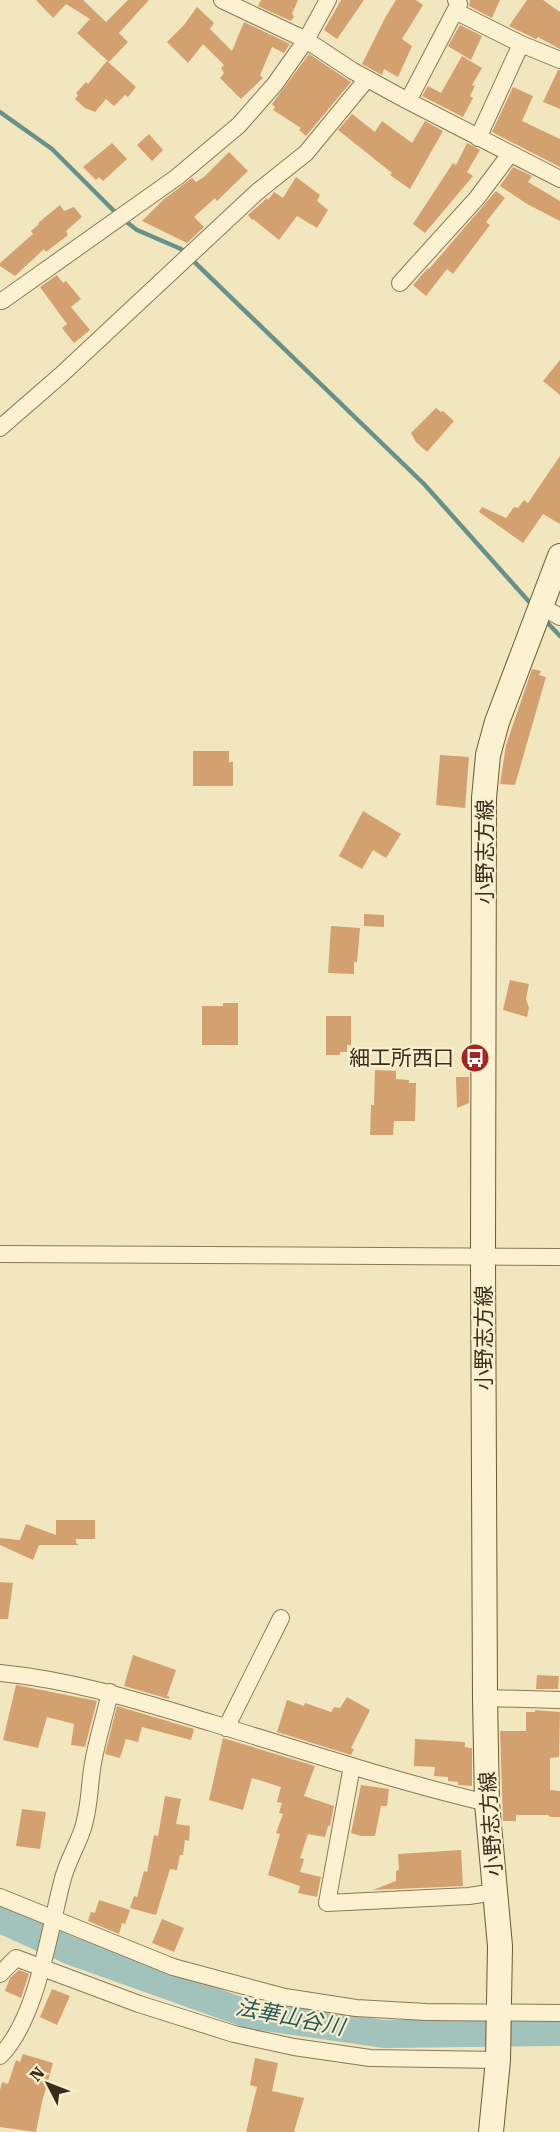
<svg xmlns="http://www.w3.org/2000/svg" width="560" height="2132" viewBox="0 0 560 2132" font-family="'Roboto Serif','Noto Sans JP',serif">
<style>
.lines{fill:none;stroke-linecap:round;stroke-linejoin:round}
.stream{stroke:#68918a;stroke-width:4.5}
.river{stroke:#a2c3bb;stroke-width:28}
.building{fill:#d3a170}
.street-casing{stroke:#8c7655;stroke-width:18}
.secondary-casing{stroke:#6d5739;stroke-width:26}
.street{stroke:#fcf2d2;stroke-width:16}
.secondary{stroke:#fcf2d2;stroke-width:24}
.labels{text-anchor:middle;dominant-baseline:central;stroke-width:4.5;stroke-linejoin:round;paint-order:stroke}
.street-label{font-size:21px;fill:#3a2c1b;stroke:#f8efce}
.poi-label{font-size:21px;fill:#3a2c1b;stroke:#f8efce;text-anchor:end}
.water-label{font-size:22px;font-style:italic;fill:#295a5b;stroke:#f8efce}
</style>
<rect width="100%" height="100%" fill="#f2e6be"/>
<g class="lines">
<path class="stream" d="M0,112L52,149L117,214
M124,220L137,230L181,249L424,484L532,605
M543,618L560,636"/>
<path class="river" d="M0,1919L71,1951L251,2015L384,2034L560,2032"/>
</g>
<path class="building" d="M36,0H83L106,22L128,0H149L119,33L128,42L109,62L77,33L90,19L66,4L53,18Z
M261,0H298L292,14L294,16L291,21L258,6Z
M341,0H364L337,39L324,30Z
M396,0H416L423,5L402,39L412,46L398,77L384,69L382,75L362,64L385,18Z
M470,0H500L492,18L469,6Z
M527,0H543L560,12V49L538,37L536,39L509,26Z
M197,7L214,23L210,29L232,51L244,22L290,44L284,53L272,47L260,75L263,78L241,99L220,78L224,73L221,68L224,65L203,44L188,63L167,42L184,25Z
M460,25L482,36L471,60L448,46Z
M309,54L351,82L306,136L299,130L301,128L273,110L275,107L272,104Z
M462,56L482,68L472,85L475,86L470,96L473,98L463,117L422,96L428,86L441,93Z
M107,61L136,87L128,97L125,95L114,106L106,99L95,112L85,108L75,99L78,95L76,93L86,82L88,84Z
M558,70H560V109L543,102Z
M513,87L533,96L522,121L560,139V167L492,132Z
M352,114L375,132L382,121L412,143L425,121L443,131L410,189L390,175L392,173L338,130Z
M149,134L163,150L152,161L137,145Z
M112,143L127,159L103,181L99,177L96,180L83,167Z
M467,143L480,150L467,172L473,176L425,233L413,224L453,163L456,165Z
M229,152L248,171L217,201L215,198L194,217L204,227L187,243L142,221L163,200L192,178L196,182L204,177Z
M513,167L532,176L528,182L560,201V221L527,204L500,186Z
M296,177L320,195L317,201L328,210L317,228L297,216L279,240L253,219L252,220L248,215L267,198L268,200L274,192L283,198Z
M496,191L505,198L486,222L490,225L453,274L447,269L426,296L413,285L428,268L429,269Z
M60,205L64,211L74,207L82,217L66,231L68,235L46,252L44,249L15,276L0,266V263L33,234L31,231L39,224L38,223Z
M57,275L63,283L66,281L81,299L71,307L90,330L74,343L62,328L67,324L40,287Z
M560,360V395L543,381Z
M436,408L441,412L443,411L454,421L427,452L416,442L411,433Z
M560,456V524L543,514L523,543L479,512L482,507L506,518L514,507L518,508L524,500L528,503Z
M532,669L541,671L539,675L546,677L515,785L500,784L506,745Z
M193,751H229V762H233V786H193Z
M440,755L469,757L465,808L436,805Z
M363,811L401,834L386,858L373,850L362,869L339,856Z
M364,914L384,915V927L364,926Z
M331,926L360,928L357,962H354V974L328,973Z
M510,980L529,984L526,999L529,1008L527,1017L503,1010Z
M223,1003H238V1045H202V1006H223Z
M326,1016H351V1045H347V1052H340V1055H326Z
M375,1070L396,1071V1079L409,1080V1083H416L415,1121H394L393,1135H370L371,1105H374Z
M456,1077H469V1103L457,1108Z
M56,1520H95V1539H76V1543L79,1545H39L33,1560L0,1545V1538L20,1540L26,1524L56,1535Z
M0,1582L13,1583L8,1619H0Z
M133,1655L176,1670L167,1696L170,1697L169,1699L124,1686Z
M537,1675L559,1676L558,1689H536Z
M16,1685L97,1701L85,1747L71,1745L74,1724L47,1717L38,1748L3,1740Z
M347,1697L370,1710L351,1748L354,1749L351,1755L277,1732L287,1700L304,1706L305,1703L331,1712L334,1707L340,1708Z
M117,1706L194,1729L191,1740L142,1727L138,1742L126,1739L120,1758L105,1754Z
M535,1710L560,1712L559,1757L550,1758V1790L560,1791V1817H550L548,1815H516V1821H503L500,1731H526V1712H535Z
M223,1738L315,1766L304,1796L334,1806L330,1826H328L325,1837L308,1834L300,1858L304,1859L300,1872L321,1877L317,1897L298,1893L300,1886L268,1875L280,1834L276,1833L283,1814L279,1813L282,1803L277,1802L281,1787L252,1778L243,1810L209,1800Z
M415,1739L465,1742V1747L472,1748V1786L458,1785V1782L448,1781V1777L434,1776L435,1767L414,1766Z
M361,1785L389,1789L387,1806H381L375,1836H361L351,1833Z
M165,1796L181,1799L176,1824L190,1826L189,1841L185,1840L183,1855H180L177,1870L170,1869L156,1915L130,1908L134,1896L137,1897L144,1871L147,1872L154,1835L158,1836Z
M22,1809L46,1812L40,1849L16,1846Z
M461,1850L463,1886L373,1890L396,1881V1871L399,1870L398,1854Z
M99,1900L130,1910L125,1924L122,1923L119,1934L88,1921L91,1912L95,1913Z
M162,1919L184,1928L174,1952L152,1943Z
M19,1970L29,1974L21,1998L5,1991L10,1978Z
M52,1989L70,1996L57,2025L40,2017Z
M23,2054L53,2063L42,2102L36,2132L0,2127V2090L2,2082L8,2084L16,2060L20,2062Z
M255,2058L278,2063L272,2091L304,2098L294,2132H246L257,2087L250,2085Z"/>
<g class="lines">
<g class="street-casing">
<path id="street" d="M222,0L306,40L353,71L408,101L560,179
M456,0L459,4L455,11L521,44L560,60
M408,101L455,11
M478,138L521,44
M400,283L477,198L510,154
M2,301L177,177L239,125L275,84L306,40L328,0
M0,428L61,375L257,192L306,153L367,79
M541,606L560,617
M0,1254L560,1257
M0,1673C73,1680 142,1702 212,1723C303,1751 394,1781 487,1803
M485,1698L560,1700
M226,1728L281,1618
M352,1766L327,1903L469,1896L495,1892
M0,1897L173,1967L285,1997L356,2008L426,2012L560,2013
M0,1974L16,1958L139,2004L234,2034L294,2047L370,2058L498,2060
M0,2056C37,2019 49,1932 62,1882C66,1864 76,1848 82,1831C90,1809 89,1785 93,1763C97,1739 105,1716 110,1692"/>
</g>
<g class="secondary-casing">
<path id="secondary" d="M491,2132L498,2060L500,1946L487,1803L485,1698L483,1258L484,798L488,755L497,722L560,556"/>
</g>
<use href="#street" class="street"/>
<use href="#secondary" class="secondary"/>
</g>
<defs>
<g id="bus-disc" transform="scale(1.5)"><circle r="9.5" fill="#a02820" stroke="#f8efce"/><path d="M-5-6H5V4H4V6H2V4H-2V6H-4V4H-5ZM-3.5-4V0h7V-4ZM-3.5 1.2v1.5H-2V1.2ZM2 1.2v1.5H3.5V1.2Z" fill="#fff"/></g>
</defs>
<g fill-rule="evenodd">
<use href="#bus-disc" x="475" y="1058"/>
</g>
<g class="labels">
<g class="street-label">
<text transform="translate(485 852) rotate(-90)">小野志方線</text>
<text transform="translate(484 1338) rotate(-90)">小野志方線</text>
<text transform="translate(491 1824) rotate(-94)">小野志方線</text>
</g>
<g class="poi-label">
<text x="454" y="1058">細工所西口</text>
</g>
<g class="water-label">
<text transform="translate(290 2017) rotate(11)">法華山谷川</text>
</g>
</g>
<g transform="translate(48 2084) rotate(312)" stroke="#f8efce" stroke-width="4.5" paint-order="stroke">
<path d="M0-4.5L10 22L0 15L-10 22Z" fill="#3a2c1b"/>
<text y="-9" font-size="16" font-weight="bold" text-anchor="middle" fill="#3a2c1b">N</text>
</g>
</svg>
